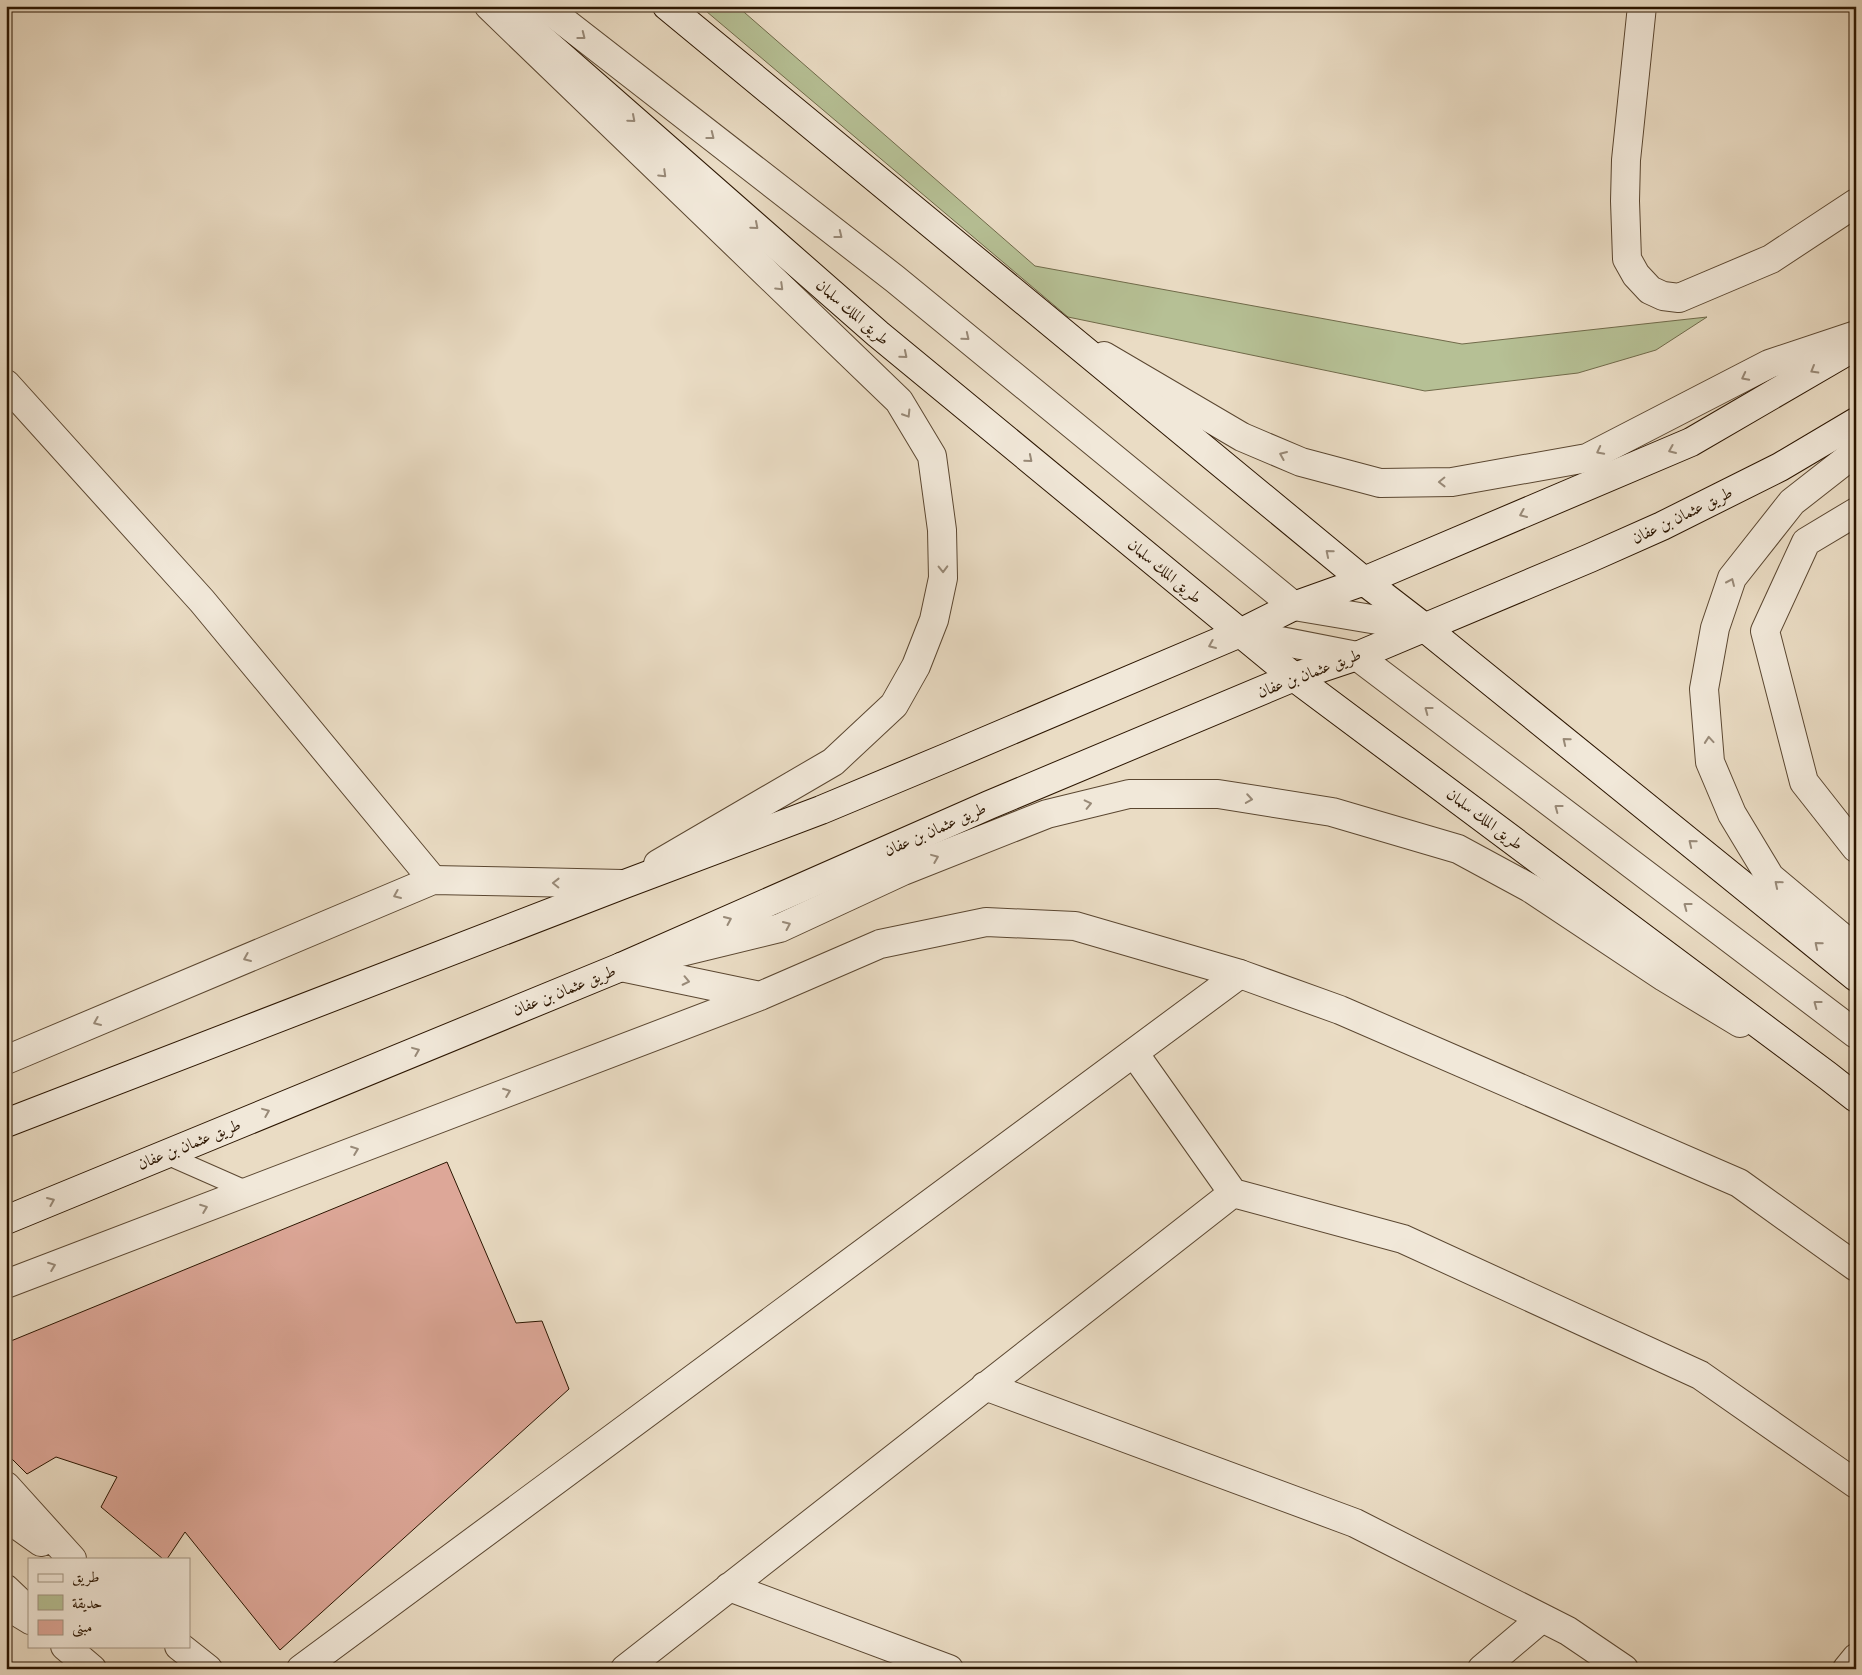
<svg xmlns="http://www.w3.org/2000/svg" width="1862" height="1675" viewBox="0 0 1862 1675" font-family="'IM FELL French Canon',Amiri,serif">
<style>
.green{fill:#b6c095;stroke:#706a4a}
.building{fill:#dda798;stroke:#2b1500}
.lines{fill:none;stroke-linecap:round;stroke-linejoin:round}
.service-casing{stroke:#5b4731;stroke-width:20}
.minor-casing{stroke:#5b4731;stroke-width:30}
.tertiary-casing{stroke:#5b4731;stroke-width:30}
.secondary-casing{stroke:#2b1500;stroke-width:30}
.service{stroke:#f1e8d9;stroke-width:18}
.minor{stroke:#f1e8d9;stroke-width:28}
.tertiary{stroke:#f1e8d9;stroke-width:28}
.secondary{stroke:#f1e8d9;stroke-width:28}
.oneway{stroke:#988977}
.labels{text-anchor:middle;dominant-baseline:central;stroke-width:4;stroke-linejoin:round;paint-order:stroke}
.street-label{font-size:16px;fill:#2b1500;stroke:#f1e8d9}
</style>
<rect width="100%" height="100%" fill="#eadcc4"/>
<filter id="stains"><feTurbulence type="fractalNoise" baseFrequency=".004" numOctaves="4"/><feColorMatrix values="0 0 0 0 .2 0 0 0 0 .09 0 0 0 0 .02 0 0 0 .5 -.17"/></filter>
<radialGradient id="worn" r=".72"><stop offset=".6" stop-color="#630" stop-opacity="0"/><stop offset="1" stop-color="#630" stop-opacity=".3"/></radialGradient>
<path class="green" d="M700,6H737L1035,266L1462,344L1707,317L1656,350L1578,373L1425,391L1068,317Z"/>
<path class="building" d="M447,1162L516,1323L542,1321L569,1389L280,1650L185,1532L167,1559H163L101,1507L117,1477L56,1457L27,1474L6,1453V1343Z"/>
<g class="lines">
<g class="service-casing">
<path id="service" d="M164,1154L248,1191
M6,1611L29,1625"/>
</g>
<g class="minor-casing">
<path id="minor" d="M1642,6L1626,160L1625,201L1627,259L1636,275L1650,290L1663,296L1679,298L1771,259L1856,203
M6,384L202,601L433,880
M1856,512L1806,542L1765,631L1804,782L1856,848
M1134,1053L1233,1193
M985,1386L1355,1523L1568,1631L1624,1669
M729,1587L949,1669
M301,1669L1240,974
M625,1669L1233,1193L1403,1239L1700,1375L1856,1484
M1482,1669L1542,1618
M1847,1669L1856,1658"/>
</g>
<g class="tertiary-casing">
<path id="tertiary" d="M489,6L899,401L932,456L942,530L943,578L934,620L916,666L894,705L833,762L658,864
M544,6L895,279L1294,606L1425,628
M1104,356L1242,437L1301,462L1380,483L1452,482L1587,458L1769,364L1856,335
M1856,452L1792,502L1732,578L1715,628L1704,689L1710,762L1732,814L1770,877L1856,949
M1240,633L1357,656L1856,1034
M661,957L780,928L903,871L1047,814L1129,794H1218L1332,812L1458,849L1530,888L1664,977L1740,1023
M621,967L760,996
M6,1060L433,880L623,884
M6,1284L760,996L880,944L986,922L1075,926L1240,974L1340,1010L1739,1183L1856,1267
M6,1486L72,1559
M6,1517L41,1542
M6,1589L29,1611
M65,1646L92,1669
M179,1646L208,1669"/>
</g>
<g class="secondary-casing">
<path id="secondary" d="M504,6L878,334L1294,677L1828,1076L1856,1098
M667,6L1364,581L1425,628L1856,977
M6,1123L622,885L821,810L948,757L1240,633L1294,606L1364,581L1691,442L1856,346
M6,1220L621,967L989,805L1294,677L1357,656L1590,558L1662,526L1780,467L1856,422"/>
</g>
<use href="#service" class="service"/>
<use href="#minor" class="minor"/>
<use href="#tertiary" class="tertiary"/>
<use href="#secondary" class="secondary"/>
</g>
<defs><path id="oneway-chevron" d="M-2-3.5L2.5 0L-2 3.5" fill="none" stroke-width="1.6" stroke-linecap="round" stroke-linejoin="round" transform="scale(1.25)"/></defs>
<g class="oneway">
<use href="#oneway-chevron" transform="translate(582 36) rotate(38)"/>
<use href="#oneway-chevron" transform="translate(632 119) rotate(41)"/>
<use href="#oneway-chevron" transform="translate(711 136) rotate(38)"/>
<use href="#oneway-chevron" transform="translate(663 174) rotate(44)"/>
<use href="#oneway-chevron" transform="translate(755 226) rotate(41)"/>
<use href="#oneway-chevron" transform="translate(839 235) rotate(38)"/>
<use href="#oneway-chevron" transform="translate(780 287) rotate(44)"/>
<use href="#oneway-chevron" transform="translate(966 337) rotate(39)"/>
<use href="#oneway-chevron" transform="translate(904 355) rotate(40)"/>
<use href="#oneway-chevron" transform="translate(1814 370) rotate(150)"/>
<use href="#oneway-chevron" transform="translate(1745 377) rotate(153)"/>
<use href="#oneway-chevron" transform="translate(907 414) rotate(58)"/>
<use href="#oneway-chevron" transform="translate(1672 450) rotate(157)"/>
<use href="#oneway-chevron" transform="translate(1600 451) rotate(153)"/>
<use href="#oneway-chevron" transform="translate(1283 455) rotate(-157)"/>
<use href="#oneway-chevron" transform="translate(1029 459) rotate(40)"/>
<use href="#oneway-chevron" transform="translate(1442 482) rotate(179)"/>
<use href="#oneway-chevron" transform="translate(1523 514) rotate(157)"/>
<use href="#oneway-chevron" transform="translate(1329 553) rotate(-140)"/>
<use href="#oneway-chevron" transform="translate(943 569) rotate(89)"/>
<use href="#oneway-chevron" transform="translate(1731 582) rotate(-66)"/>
<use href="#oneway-chevron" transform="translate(1212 645) rotate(157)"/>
<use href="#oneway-chevron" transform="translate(1428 710) rotate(-143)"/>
<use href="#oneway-chevron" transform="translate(1709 740) rotate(-95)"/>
<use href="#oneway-chevron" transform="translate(1566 741) rotate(-141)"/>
<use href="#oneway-chevron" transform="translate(1249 799) rotate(9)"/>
<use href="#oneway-chevron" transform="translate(1088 804) rotate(-13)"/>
<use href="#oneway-chevron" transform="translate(1558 808) rotate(-143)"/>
<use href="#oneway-chevron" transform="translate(1692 843) rotate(-141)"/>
<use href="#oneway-chevron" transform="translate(935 858) rotate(-22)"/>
<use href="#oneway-chevron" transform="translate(556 883) rotate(-179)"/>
<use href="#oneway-chevron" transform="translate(1778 884) rotate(-140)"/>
<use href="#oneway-chevron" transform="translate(397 895) rotate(157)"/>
<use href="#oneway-chevron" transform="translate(1687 906) rotate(-143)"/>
<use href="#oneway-chevron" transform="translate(728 920) rotate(-24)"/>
<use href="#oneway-chevron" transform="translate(787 925) rotate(-24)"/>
<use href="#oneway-chevron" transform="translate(1818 945) rotate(-140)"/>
<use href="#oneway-chevron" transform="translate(247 958) rotate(157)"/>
<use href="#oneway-chevron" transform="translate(686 981) rotate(12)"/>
<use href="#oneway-chevron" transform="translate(1817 1004) rotate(-143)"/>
<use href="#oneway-chevron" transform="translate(97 1022) rotate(157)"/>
<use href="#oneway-chevron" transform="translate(416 1051) rotate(-22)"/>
<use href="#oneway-chevron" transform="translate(507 1092) rotate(-21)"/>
<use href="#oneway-chevron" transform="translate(266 1112) rotate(-22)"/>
<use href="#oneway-chevron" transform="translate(355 1150) rotate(-21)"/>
<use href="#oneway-chevron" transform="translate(51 1201) rotate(-23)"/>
<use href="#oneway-chevron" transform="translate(204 1208) rotate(-21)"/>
<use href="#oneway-chevron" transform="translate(52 1266) rotate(-21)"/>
</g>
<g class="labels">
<g class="street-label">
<text transform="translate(853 312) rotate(41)">طريق الملك سلمان</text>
<text transform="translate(1682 515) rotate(-26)">طريق عثمان بن عفان</text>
<text transform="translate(1165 571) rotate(40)">طريق الملك سلمان</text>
<text transform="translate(1309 673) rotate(-21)">طريق عثمان بن عفان</text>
<text transform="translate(1485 819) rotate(37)">طريق الملك سلمان</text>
<text transform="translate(935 829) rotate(-24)">طريق عثمان بن عفان</text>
<text transform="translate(564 990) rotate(-22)">طريق عثمان بن عفان</text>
<text transform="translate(189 1144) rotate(-22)">طريق عثمان بن عفان</text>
</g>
</g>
<rect width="1862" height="1675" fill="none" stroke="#eadcc4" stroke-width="25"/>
<rect x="8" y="8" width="1847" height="1660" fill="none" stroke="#2b1500" stroke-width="2.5"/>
<rect x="12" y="12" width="1837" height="1650" fill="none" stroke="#2b1500"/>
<rect x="28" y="1558" width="162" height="90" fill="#f1e8d9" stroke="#a29482"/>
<rect x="38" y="1574" width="25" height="8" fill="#f1e8d9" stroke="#a29482"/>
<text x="72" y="1582" font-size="15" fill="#2b1500">طريق</text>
<rect x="38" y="1595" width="25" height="15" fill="#b6c095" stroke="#a29482"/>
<text x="72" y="1608" font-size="15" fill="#2b1500">حديقة</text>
<rect x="38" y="1620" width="25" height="15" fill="#dda798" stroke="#a29482"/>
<text x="72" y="1632" font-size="15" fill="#2b1500">مبنى</text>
<rect width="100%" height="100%" filter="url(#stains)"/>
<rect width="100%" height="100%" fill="url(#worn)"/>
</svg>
